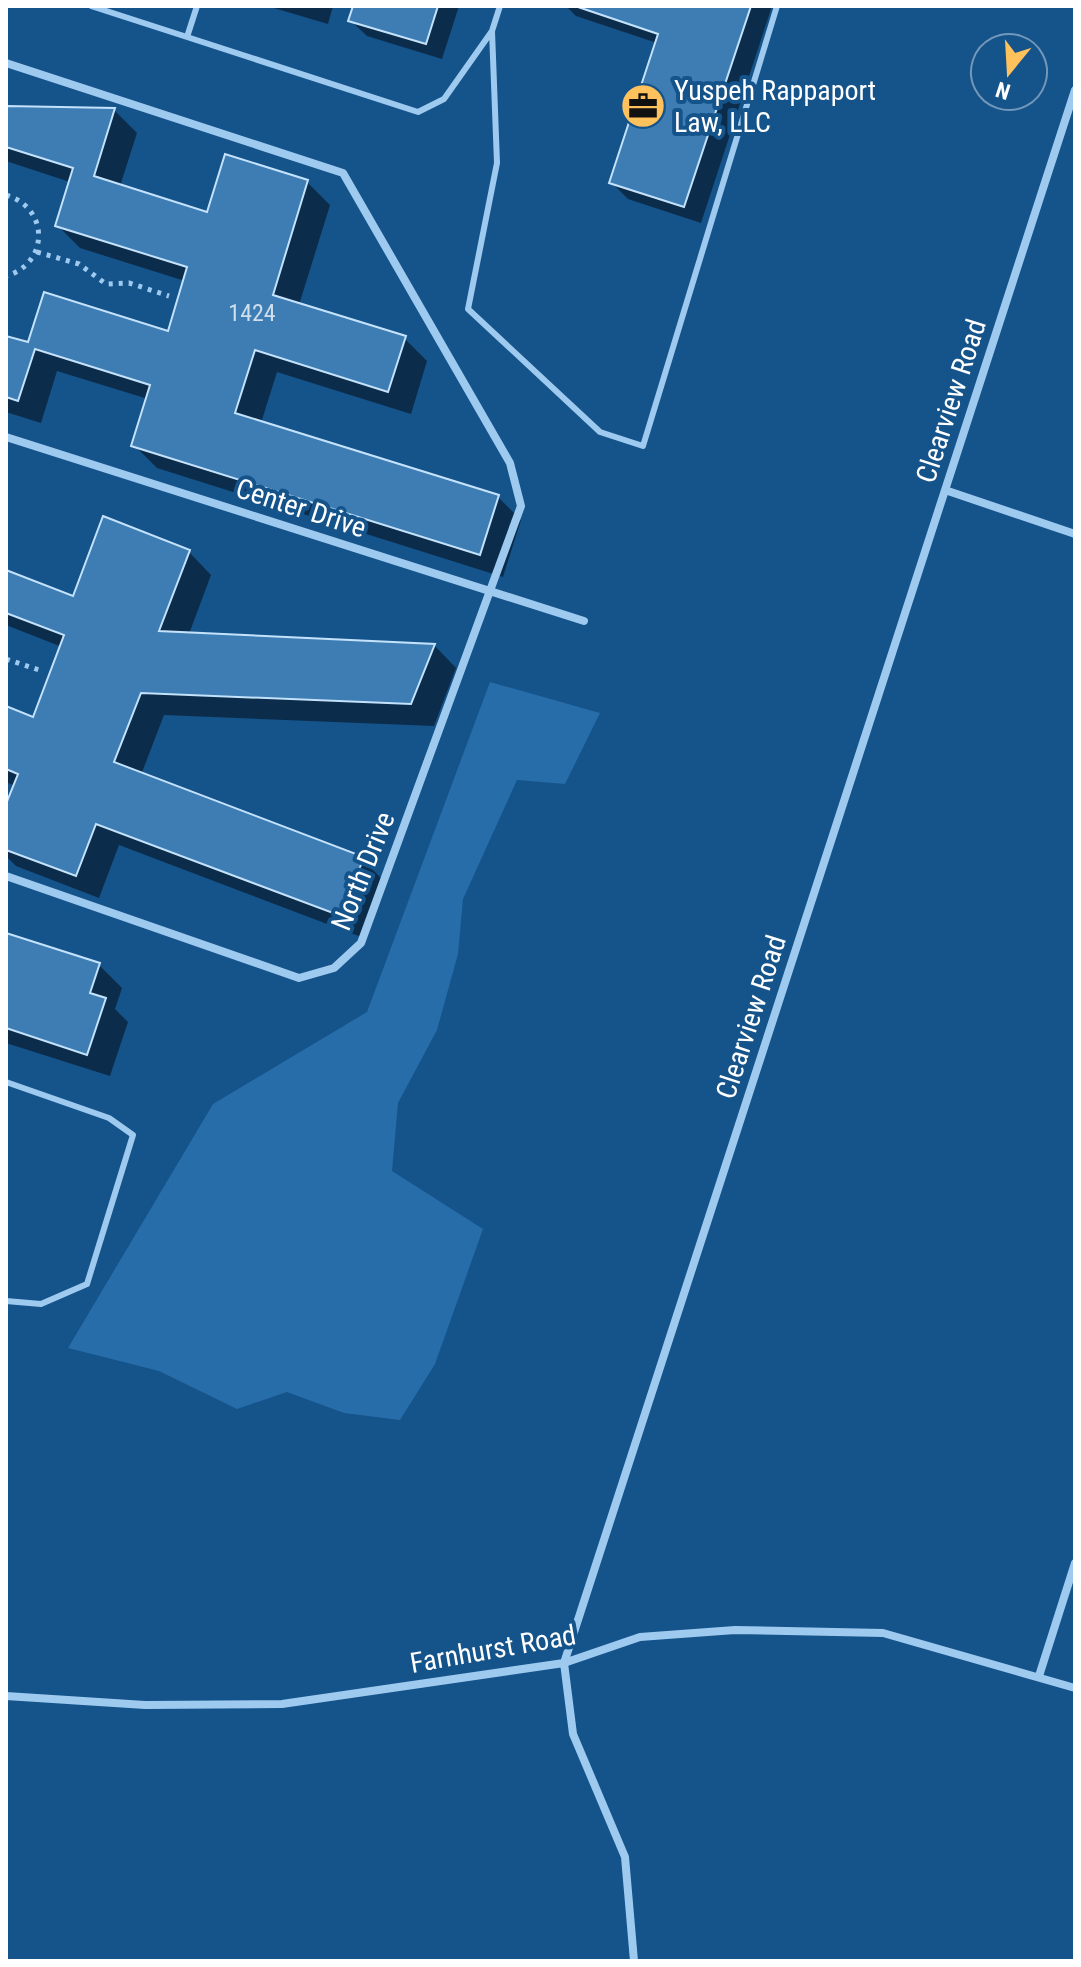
<svg xmlns="http://www.w3.org/2000/svg" width="1081" height="1967" viewBox="0 0 1081 1967" font-family="'Roboto Condensed',sans-serif">
<style>
.green{fill:#276da9}
.shadow{fill:#0007}
.building{fill:#3d7db4;stroke:#c4e2fb;stroke-width:2}
.lines{fill:none;stroke-linecap:round;stroke-linejoin:round}
.path{stroke:#9ecaef;stroke-width:5;stroke-dasharray:4 6;stroke-linecap:butt}
.lane{stroke:#9ecaef;stroke-width:6}
.street{stroke:#9ecaef;stroke-width:8}
.labels{text-anchor:middle;dominant-baseline:central;stroke-width:8;stroke-linejoin:round;paint-order:stroke}
.number-label{font-size:24px;fill:#cedeec}
.poi-label{font-size:28px;fill:#fff;stroke:#15538b;text-anchor:start}
.street-label{font-size:28px;fill:#fff;stroke:#15538b}
</style>
<rect width="100%" height="100%" fill="#15538b"/>
<path class="green" d="M490,682L600,713L565,784L517,780L463,899L458,954L437,1030L398,1103L392,1171L483,1229L435,1364L400,1420L344,1413L287,1392L237,1409L159,1371L68,1348L213,1104L367,1012Z"/>
<path class="shadow" d="M267,6H333L328,24Z
M355,6H459L442,59L367,36L350,20Z
M566,6H772L701,223L628,199L611,182L657,43L576,16Z
M6,108L114,110L137,133L120,186L208,214L307,182L330,205L299,305L404,338L427,361L411,414L277,372L261,423L498,497L521,520L503,577L157,468L134,445L148,399L57,371L41,423L6,412V338L29,345L169,333L185,281L80,248L57,225L70,182L6,161Z
M189,552L211,575L189,634L434,645L456,668L434,726L164,715L141,775L362,859L385,882L364,938L119,845L99,898L16,866L6,856V810L15,786L6,782V709L34,719L62,647L6,625V573L74,599Z
M6,935L99,965L122,988L115,1009L128,1022L110,1076L6,1043Z"/>
<path class="building" d="M353,6H438L426,44L348,21Z
M575,6H751L684,207L609,183L658,34Z
M6,106L115,108L94,176L207,212L225,154L308,180L273,295L406,336L388,392L255,350L235,413L499,495L480,555L131,446L150,385L35,349L18,401L6,397V336L28,342L44,292L168,331L187,267L55,226L73,168L6,147Z
M103,516L190,550L159,631L435,644L411,704L141,693L114,762L364,857L341,916L96,824L76,876L6,850V804L18,774L6,769V706L33,717L64,635L6,613V570L73,596Z
M6,933L100,963L90,993L106,998L87,1055L6,1028Z"/>
<g class="lines">
<path class="path" d="M6,195C50,208 49,264 6,276
M37,252L79,264L106,284L129,283L169,296
M6,659L39,670"/>
<path class="lane" d="M91,6L187,37
M197,6L187,37L418,112L444,99L492,31
M500,6L492,31L497,163L468,309L600,432L643,446L777,6
M6,1082L109,1118L133,1135L87,1284L41,1304L6,1301"/>
<path class="street" d="M6,63L343,173L510,463L521,506L361,943L334,968L299,978L6,876
M6,437L584,621
M945,490L1075,534
M1039,1676L1075,1563
M6,1696L145,1705L282,1704L564,1663L640,1637L735,1630L883,1633L1075,1688
M634,1961L625,1857L573,1734L564,1663L1075,90"/>
</g>
<defs>
<g id="office-disc" transform="scale(2.3)"><circle r="9.5" fill="#ffc15c" stroke="#15538b"/><path d="M-6-3h4V-5.5h4V-3h4V5H-6ZM-1-4.5V-3h2v-1.5ZM-6 0V1H6V0Z" fill="#111"/></g>
</defs>
<g fill-rule="evenodd">
<use href="#office-disc" x="643" y="106"/>
</g>
<g class="labels">
<g class="number-label">
<text x="252" y="313">1424</text>
</g>
<g class="poi-label">
<text x="674" y="90">Yuspeh Rappaport<tspan x="674" dy="32">Law, LLC</tspan></text>
</g>
<g class="street-label">
<text transform="translate(951 401) rotate(-72)">Clearview Road</text>
<text transform="translate(301 508) rotate(18)">Center Drive</text>
<text transform="translate(363 871) rotate(-68)">North Drive</text>
<text transform="translate(751 1017) rotate(-72)">Clearview Road</text>
<text transform="translate(493 1649) rotate(-10)">Farnhurst Road</text>
</g>
</g>
<rect width="1081" height="1967" fill="none" stroke="#ffffff" stroke-width="16"/>
<g transform="translate(1009 72) rotate(198)"><circle r="38" fill="#15538b" stroke="#7398b9" stroke-width="2"/>
<path d="M0-6L14 30L0 20L-14 30Z" fill="#ffc15c"/>
<text y="-12" font-size="22" font-weight="bold" text-anchor="middle" fill="#ffffff">N</text>
</g>
</svg>
